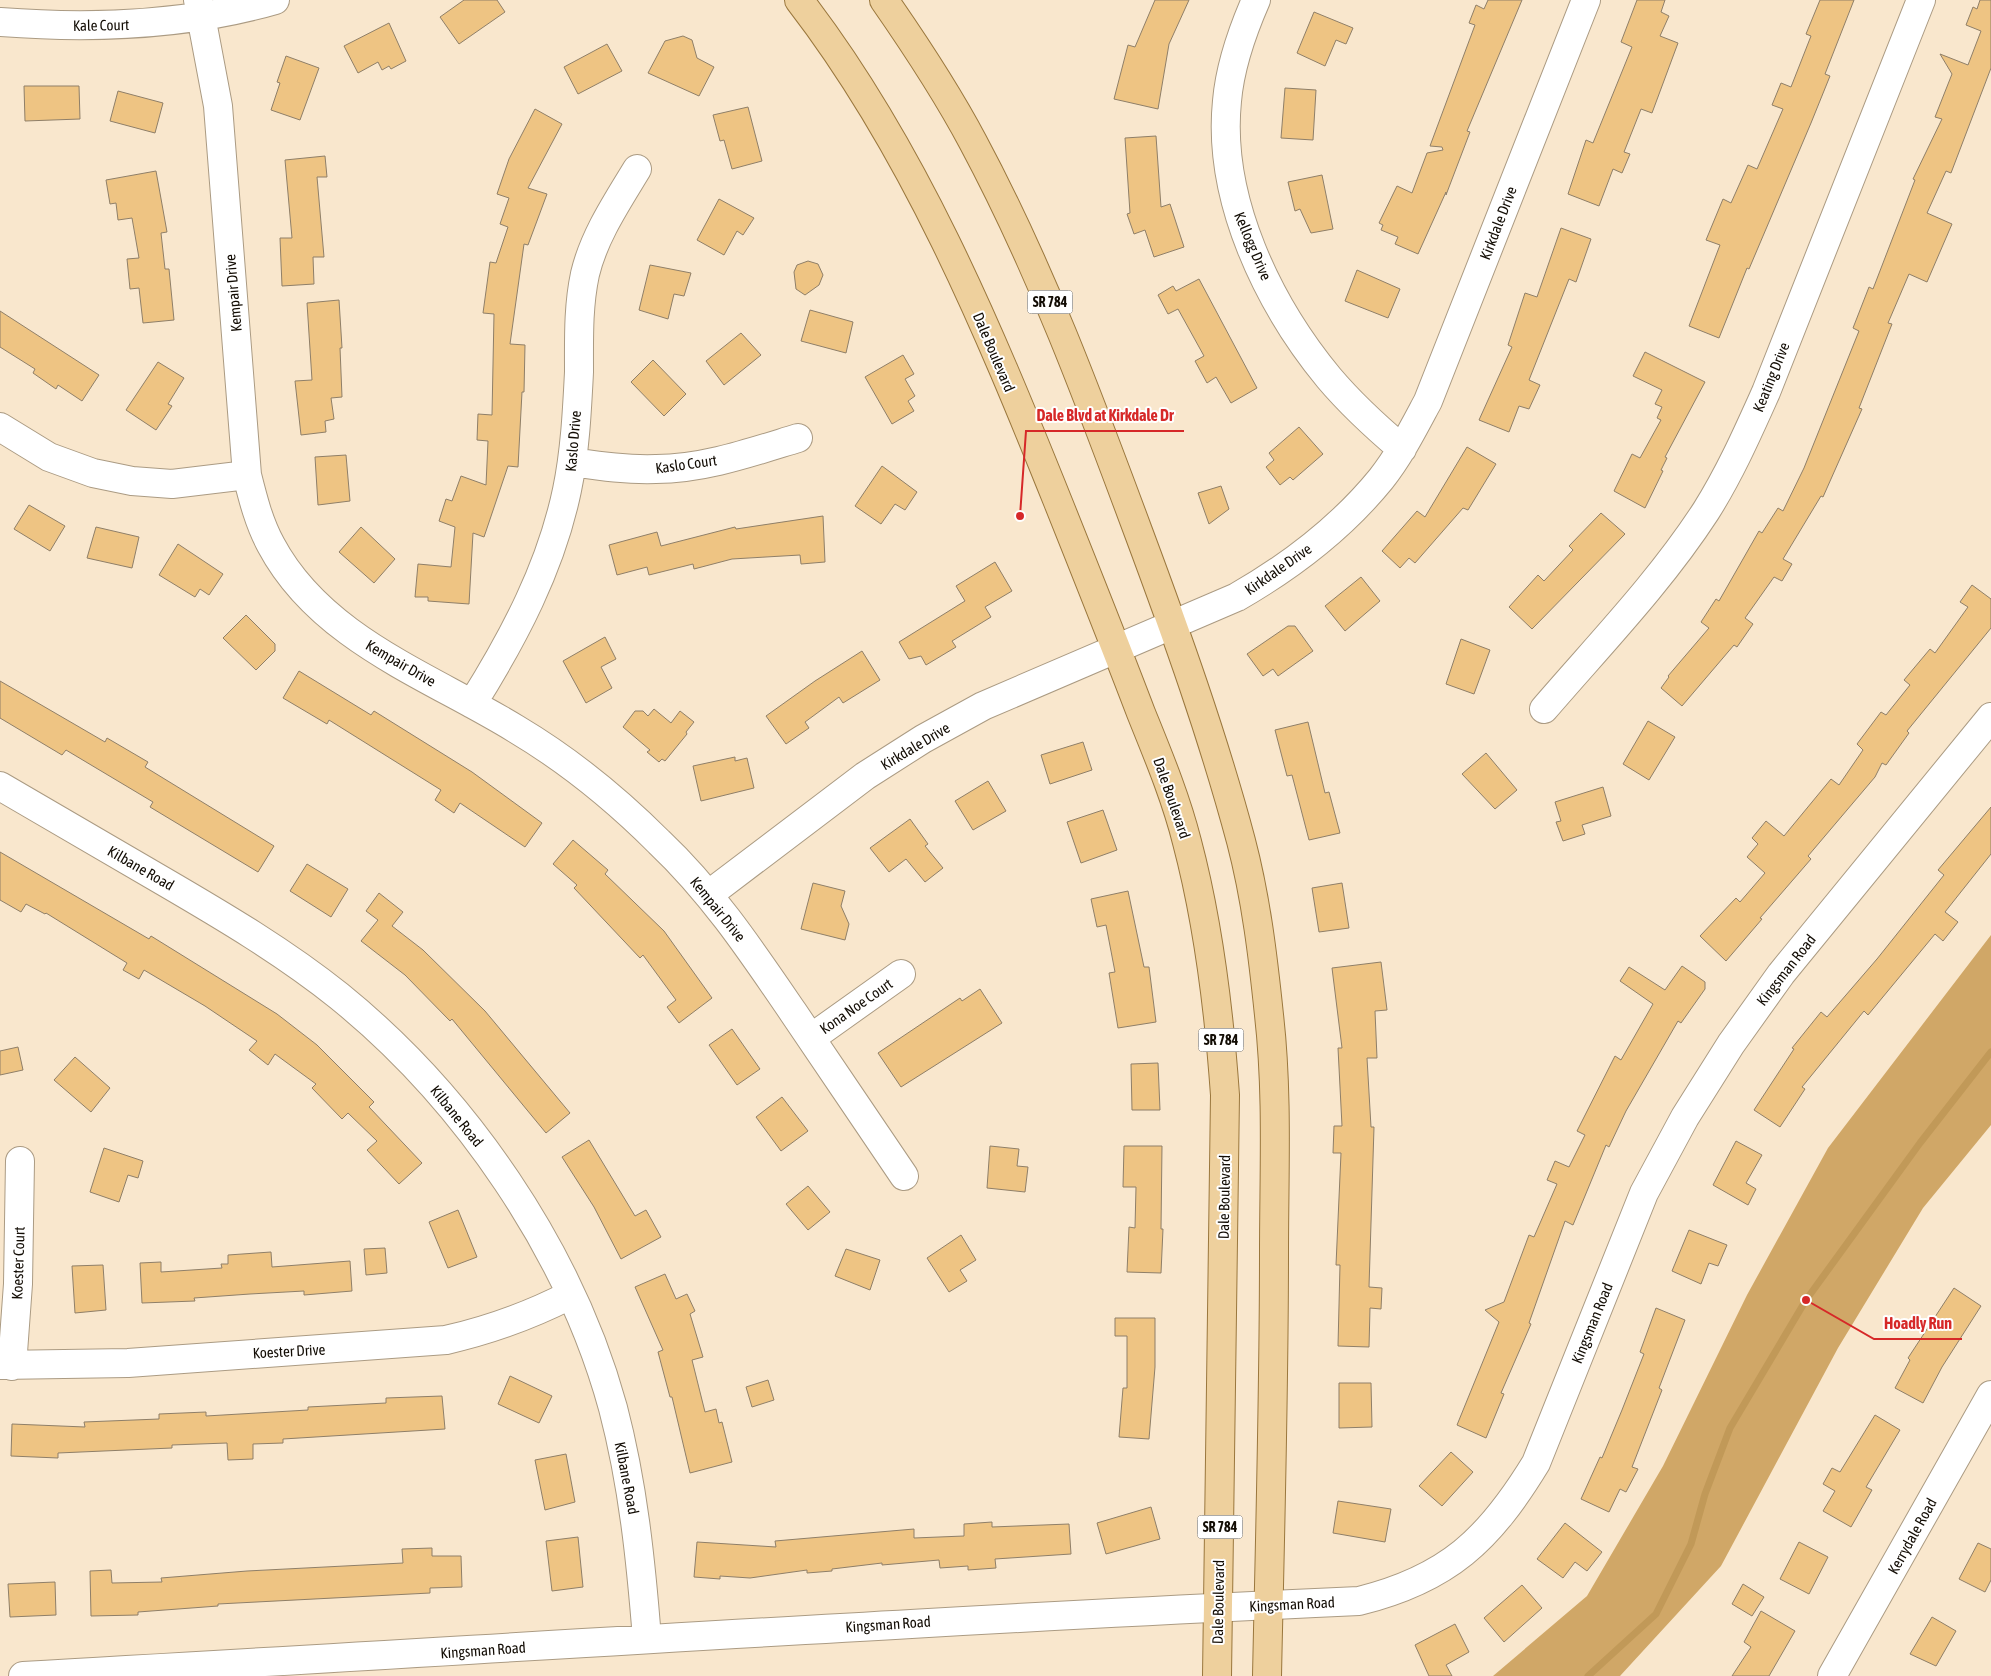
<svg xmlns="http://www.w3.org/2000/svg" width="1991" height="1676" viewBox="0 0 1991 1676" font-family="'Asap Condensed',sans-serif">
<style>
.forest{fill:#d0a767}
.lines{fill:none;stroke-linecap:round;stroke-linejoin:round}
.stream{stroke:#c19958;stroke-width:7}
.building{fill:#eec483;stroke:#8f7f68}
.minor-casing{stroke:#ab9b83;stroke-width:30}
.major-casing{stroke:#9a773d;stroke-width:30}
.minor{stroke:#fff;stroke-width:28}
.major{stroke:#eed09d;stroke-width:28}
.labels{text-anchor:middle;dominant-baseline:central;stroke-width:4;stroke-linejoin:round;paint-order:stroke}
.shield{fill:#fff;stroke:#59554f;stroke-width:1}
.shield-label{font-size:14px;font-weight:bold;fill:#120c04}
.street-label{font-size:15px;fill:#120c04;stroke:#fff}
.leader{fill:none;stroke:#d62828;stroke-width:2}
.callout-dot{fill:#d62828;stroke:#fff;stroke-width:2}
.callout-label{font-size:16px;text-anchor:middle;font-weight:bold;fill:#d62828;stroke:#fff;stroke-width:4;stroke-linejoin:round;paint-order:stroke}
</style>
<rect width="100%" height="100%" fill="#f9e7cd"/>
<path class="forest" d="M1991,935V1125L1923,1208L1838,1348L1721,1566L1620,1676H1493L1587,1596L1663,1466L1747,1295L1828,1148Z"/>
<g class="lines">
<path class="stream" d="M1588,1676L1656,1614L1691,1544L1705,1494L1730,1428L1806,1300L1920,1143L1991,1052"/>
</g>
<path class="building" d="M464,0H497L505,12L459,44L440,17Z
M1155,0H1189L1169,44L1158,109L1114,99L1128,45L1135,47Z
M1488,0H1522L1467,131L1470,132L1446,195V192L1418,254L1395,244L1398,237L1381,230L1383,225L1379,223L1397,186L1412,193L1427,153L1443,150L1442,147L1430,146L1475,25L1469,23L1476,5L1484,9Z
M1637,0H1665L1661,12L1669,16L1660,36L1678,43L1652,113L1641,109L1624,152L1630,154L1622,173L1613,169L1599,206L1568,194L1586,140L1593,143L1632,47L1621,42Z
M1820,0H1854L1825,74L1830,76L1811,123L1749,269L1747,268L1719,338L1689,326L1720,245L1706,240L1723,199L1731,203L1748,165L1757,169L1783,109L1772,105L1781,83L1791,87L1811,36L1806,34Z
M1980,0H1991V68L1951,173L1946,171L1927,213L1952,224L1927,282L1909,274L1888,323L1892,324L1859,408L1862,409L1823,497L1821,496L1783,559L1792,564L1782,581L1774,577L1745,618L1753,624L1737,647L1734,645L1682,706L1661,688L1669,677L1668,676L1709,628L1701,622L1716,599L1719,601L1759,531L1762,533L1778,508L1783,511L1804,468L1859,331L1853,328L1869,287L1873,289L1915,180L1913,179L1942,119L1935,117L1952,74L1940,54L1968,65L1981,31L1966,25L1973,7L1977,9Z
M1314,12L1353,28L1346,44L1336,40L1325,66L1297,53Z
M389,23L406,61L391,69L389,66L382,70L378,62L358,73L344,46Z
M683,36L692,40L697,58L714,67L699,96L648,73L665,41Z
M607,44L622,71L578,94L564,67Z
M286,56L319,68L300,120L271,110L280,83L277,82Z
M24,86H79L80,119L25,121Z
M1285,88L1316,90L1313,140L1281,138Z
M118,91L163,103L155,133L110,121Z
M748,107L762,161L732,169L724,140L720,141L713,115Z
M535,109L562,124L528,188L547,194L528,245L524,244L510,344L525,345L524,392H522L518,467L508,466L484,537L473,533L469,604L428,601V597H415L418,564L451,567L455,527L439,521L446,499L452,501L461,476L486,485L488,441L477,440L478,414L492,415L494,314L483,313L490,262L496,263L508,227L500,224L509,198L497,194L509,159Z
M1156,136L1161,207L1170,204L1184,247L1154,257L1145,230L1134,234L1127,214L1130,213L1125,138Z
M325,156L327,177H317L324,257H313L314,284L282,286L280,238H292L285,160Z
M156,171L167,232L161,233L165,269H169L174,320L143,323L139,288L130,289L127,259L139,258L132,218L118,220L116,203L110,204L106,180Z
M1322,175L1333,229L1311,233L1300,209L1295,211L1288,182Z
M719,199L754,218L743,235L737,231L724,255L697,240Z
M1561,228L1591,239L1576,282L1569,279L1529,380L1540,385L1529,409L1519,406L1509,432L1479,420L1512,347L1508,345L1525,293L1537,297Z
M808,261L818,264L823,275L819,285L805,295L796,289L794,272L797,265Z
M650,265L691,273L684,296L674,294L668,319L639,310Z
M1357,270L1400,289L1388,318L1345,301Z
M1199,279L1257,388L1231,403L1216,377L1207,383L1195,361L1204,356L1178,309L1168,314L1158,295L1173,286L1176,291Z
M339,300L342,348H340L342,397L331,398L334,419L325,421L326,432L301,435L295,381L312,380L307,303Z
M810,310L853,322L846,353L801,341Z
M0,311L99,375L82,401L58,385L56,389L33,373L35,369L0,347Z
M741,333L761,355L724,385L706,361Z
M1645,352L1705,382L1665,457L1667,458L1661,470L1663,471L1645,508L1614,491L1632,454L1640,458L1661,420L1657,418L1662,407L1655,404L1662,390L1633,376Z
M903,355L914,374L905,379L915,396L908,401L914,411L892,424L865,377Z
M653,360L686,394L664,416L631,382Z
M158,362L184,378L168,404L172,406L156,430L126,410Z
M1299,427L1323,454L1293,480L1290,477L1280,485L1266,467L1274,460L1269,453Z
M1467,447L1496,464L1468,510L1463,508L1415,563L1409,558L1400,568L1382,551L1417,511L1425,517Z
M346,455L350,501L318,505L315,457Z
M882,466L917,492L905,510L895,504L881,524L855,506Z
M1221,486L1229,509L1209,524L1198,493Z
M29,505L65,526L50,551L14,529Z
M1601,513L1625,534L1532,629L1509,607L1538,575L1544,581L1573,550L1569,546Z
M823,516L825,562L801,564L800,555L732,559L694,569L693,564L649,575L647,567L617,575L609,545L657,532L661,546L735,527L736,529Z
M96,527L139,537L132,568L87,558Z
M361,527L395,559L374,583L339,552Z
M178,544L223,574L209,595L200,589L195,597L159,575Z
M995,562L1012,591L985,607L991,617L952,641L956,647L926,665L921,656L909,659L899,642L965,601L956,586Z
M1361,577L1380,601L1345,631L1325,606Z
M1972,585L1991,599V628L1907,731L1909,733L1886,765L1882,763L1875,777L1808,856L1811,859L1760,918L1762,919L1726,961L1700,936L1736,898L1740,902L1765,873L1747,857L1758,844L1752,838L1766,821L1784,836L1831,779L1839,785L1863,750L1857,744L1881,712L1886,715L1910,685L1904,680L1930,649L1935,653L1968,607L1960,602Z
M246,615L275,644V651L256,670L223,638Z
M1288,626H1295L1313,651L1278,676L1273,669L1263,676L1247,654Z
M605,637L616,659L601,667L612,688L586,703L563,661Z
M1461,639L1490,650L1474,694L1446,684Z
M862,651L880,680L843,703L839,697L805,722L809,728L786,744L766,716L815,681Z
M299,671L371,715L374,711L427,744L472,772L542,823L525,847L460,803L454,813L435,800L441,790L329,720L327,724L283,698Z
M0,681L105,742L107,738L148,762L145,767L274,846L258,872L150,807L153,802L66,750L62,755L0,718Z
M654,709L671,723L680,711L694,722L686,732L687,734L665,761L662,759L659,762L647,752L650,750L623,727L635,711H643L648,716Z
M1648,721L1675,737L1649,780L1623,764Z
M1308,722L1325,793L1329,792L1340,833L1309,840L1292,775L1287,776L1275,730Z
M1083,742L1092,770L1050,784L1041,755Z
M1486,753L1517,790L1495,809L1462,774Z
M735,757V761L747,758L754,788L701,801L693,766Z
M988,781L1006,811L973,830L955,801Z
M1603,787L1611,816L1582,825L1585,834L1563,841L1556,822L1561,821L1555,802Z
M1991,807V854L1945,912L1958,922L1943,941L1935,934L1868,1015L1864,1011L1802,1087L1805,1089L1780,1127L1754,1110L1794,1049L1792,1048L1821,1012L1827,1017L1877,959L1944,875L1938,870Z
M1103,810L1117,850L1081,863L1067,822Z
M910,819L928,844L925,846L943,868L925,882L906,859L889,872L870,848Z
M573,840L608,870L605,874L664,931L712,998L679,1023L667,1007L676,1000L643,955L640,958L574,888L577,885L553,864Z
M0,852L149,939L151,936L277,1014L317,1045L374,1102L369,1107L422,1163L399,1184L367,1150L377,1141L348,1113L342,1119L312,1088L316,1084L275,1054L268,1065L249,1050L257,1041L205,1006L144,970L139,979L123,970L127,963L46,913L45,914L26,904L21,912L0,900Z
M307,864L348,889L331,917L290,891Z
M813,883L845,891L841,906L849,924L845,940L801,929Z
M1342,883L1349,928L1319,932L1312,888Z
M1128,891L1144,967H1149L1156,1022L1118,1028L1109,973L1115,972L1106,925L1097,927L1091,899Z
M379,893L403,912L392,926L423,950L485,1011L570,1113L546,1133L452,1019L450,1021L405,975L361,941L378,920L366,911Z
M1381,962L1387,1010L1375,1011L1377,1058H1367L1371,1127H1374L1369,1287L1382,1288L1381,1309L1370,1308L1369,1347L1338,1346L1340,1265H1336L1341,1153H1333L1334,1126H1342L1338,1048H1342L1332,968Z
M1682,966L1705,982V989L1681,1023L1678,1021L1626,1111L1609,1147L1606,1145L1573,1225L1565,1221L1529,1323L1531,1324L1501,1393L1504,1394L1486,1438L1457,1425L1499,1322L1485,1310L1504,1302L1529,1235L1534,1237L1557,1184L1547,1180L1555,1161L1569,1167L1585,1135L1577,1131L1615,1056L1621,1060L1653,1004L1620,981L1629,967L1665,990Z
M980,989L1002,1023L901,1087L878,1053L960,998L962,1001Z
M732,1029L760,1069L737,1085L709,1045Z
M18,1047L23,1070L0,1075V1051Z
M75,1057L110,1088L91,1112L54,1080Z
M1158,1063L1160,1110H1132L1131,1064Z
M782,1097L808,1131L781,1151L756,1117Z
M589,1140L635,1216L646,1210L661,1237L621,1259L594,1207L562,1157Z
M1736,1141L1762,1155L1746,1183L1756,1189L1748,1205L1713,1185Z
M990,1146L1019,1149L1017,1166L1028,1167L1025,1192L987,1188Z
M1124,1146H1162L1161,1229H1163L1161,1273L1127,1272L1129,1227L1135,1228L1136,1187H1123Z
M104,1148L143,1161L138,1178L128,1175L119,1202L90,1192Z
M808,1186L830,1212L808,1230L786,1204Z
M458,1210L477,1257L448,1268L429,1222Z
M1689,1230L1727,1245L1718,1266L1709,1263L1701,1284L1672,1271Z
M961,1235L976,1260L960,1270L967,1281L949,1292L927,1258Z
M385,1248L387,1273L366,1275L364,1249Z
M846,1249L880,1260L870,1290L835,1276Z
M271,1252L272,1267L350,1261L352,1291L304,1295V1291L250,1294L194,1298L195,1301L142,1303L140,1263L161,1262V1272L222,1268L221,1264H228V1255Z
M103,1265L106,1310L75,1313L72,1266Z
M665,1274L676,1299L687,1294L695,1311L690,1314L703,1357L692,1360L705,1412L716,1409L719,1423L722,1422L732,1462L690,1473L672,1397H670L658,1352L663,1350L635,1287Z
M1954,1288L1981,1306L1942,1367L1923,1403L1895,1388L1910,1360L1908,1358Z
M1656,1308L1685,1320L1659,1388L1662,1390L1632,1467L1638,1469L1626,1492L1620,1489L1609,1512L1581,1499L1600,1457L1602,1458L1622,1410L1644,1354L1640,1352Z
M1115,1318H1155V1367L1149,1439L1119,1437L1123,1388H1127V1336H1115Z
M510,1376L552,1396L539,1423L498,1404Z
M768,1380L774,1400L752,1407L746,1387Z
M1339,1383H1371L1372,1427L1339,1428Z
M442,1396L445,1429L283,1439V1443L253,1444V1459L228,1460L227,1443L172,1445V1448L58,1453V1458L11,1456L12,1424L85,1427L84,1422L159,1419V1414L206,1412V1416L308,1410V1407L386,1403V1398Z
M1875,1415L1900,1430L1866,1487L1872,1490L1851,1527L1823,1511L1835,1491L1823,1484L1832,1468L1840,1472Z
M1451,1452L1473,1472L1442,1506L1419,1486Z
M566,1454L575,1502L545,1510L535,1460Z
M1338,1501L1391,1509L1385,1542L1333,1533Z
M1151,1507L1160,1539L1106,1554L1097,1523Z
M992,1522V1527L1069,1524L1071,1554L995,1559L996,1568L968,1570V1566L940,1568L939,1560L882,1565V1563L832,1569V1571L807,1573V1570L750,1578L720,1576V1579L694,1577L697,1542L776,1547L775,1541L914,1529V1538L964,1536V1524Z
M1565,1523L1602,1552L1587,1571L1575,1562L1563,1578L1537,1559Z
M578,1537L583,1587L552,1591L546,1541Z
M1799,1542L1828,1557L1809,1594L1780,1579Z
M1978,1543L1991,1549V1580L1985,1592L1959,1579Z
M432,1548V1556H461L462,1587L430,1588V1593L218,1604V1606L138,1612V1615L91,1616L90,1571L111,1570L112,1583L162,1582L161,1578L247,1571L403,1563L402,1549Z
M55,1582L56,1615L10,1617L8,1584Z
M1743,1584L1764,1597L1752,1616L1732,1604Z
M1522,1585L1542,1608L1504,1642L1484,1618Z
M1761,1611L1795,1631L1769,1676H1732L1751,1647L1744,1642Z
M1932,1617L1956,1631L1936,1666L1910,1654Z
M1455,1624L1469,1652L1446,1665L1452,1676H1429L1415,1645Z"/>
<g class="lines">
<g class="minor-casing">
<path id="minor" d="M198,0L218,106L247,475C253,499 259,523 271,545C321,639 430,676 516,729C568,760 616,799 659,842C712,892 752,952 793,1012C830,1067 867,1121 904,1176
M1256,0C1242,32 1230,66 1227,101C1217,199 1268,304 1329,378C1351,404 1376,427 1402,449
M0,22C92,29 186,26 275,0
M0,427L49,457L93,473L132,481L172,484L247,475
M572,462C600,466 627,470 656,469C704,469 752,452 798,438
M472,704C514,637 551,567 567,490C575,452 577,411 579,372C579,339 578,307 585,274C594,236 617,202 637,169
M1544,709C1599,645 1660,582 1706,511C1730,473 1748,432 1766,392L1921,0
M0,786C54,817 108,849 163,881C223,916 284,952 339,996C465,1098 570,1251 613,1408C633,1484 641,1562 647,1639
M708,895L865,776L923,739L983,706L1237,597C1291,566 1341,528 1381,479C1400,455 1414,427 1428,401L1586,0
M811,1038L901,974
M0,1365L128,1363L446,1340C490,1330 529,1316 570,1295
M12,1366L18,1284L20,1161
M23,1676C469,1651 913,1621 1359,1601C1448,1579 1489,1540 1536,1463L1644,1193L1685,1117L1731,1044L1781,974L1991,717
M1832,1676L1991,1395"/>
</g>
<g class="major-casing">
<path id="major" d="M799,0C914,149 988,328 1058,502C1086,572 1114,642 1141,713C1158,755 1176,798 1187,842C1209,925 1219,1010 1225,1095L1217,1676
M884,0C916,46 947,93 973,142C1040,267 1089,399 1138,531C1176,633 1213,736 1241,841C1256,898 1263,957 1269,1015C1278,1094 1274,1174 1274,1253C1274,1394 1270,1535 1267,1676"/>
</g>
<use href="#minor" class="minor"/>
<use href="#major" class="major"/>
</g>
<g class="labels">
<g class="shield">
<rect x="1027.5" y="290.5" width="45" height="23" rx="4"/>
<rect x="1198.5" y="1028.5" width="45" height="23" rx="4"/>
<rect x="1197.5" y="1515.5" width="45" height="23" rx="4"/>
</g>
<g class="shield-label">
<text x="1050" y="302">SR 784</text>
<text x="1221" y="1040">SR 784</text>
<text x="1220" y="1527">SR 784</text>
</g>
<g class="street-label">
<text transform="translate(101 25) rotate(-1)">Kale Court</text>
<text transform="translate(1498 223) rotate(-69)">Kirkdale Drive</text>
<text transform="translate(1253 246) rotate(67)">Kellogg Drive</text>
<text transform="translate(233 293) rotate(-95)">Kempair Drive</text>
<text transform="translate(994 352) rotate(67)">Dale Boulevard</text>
<text transform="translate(1771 377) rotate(-68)">Keating Drive</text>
<text transform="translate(573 441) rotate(-85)">Kaslo Drive</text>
<text transform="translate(686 464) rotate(-8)">Kaslo Court</text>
<text transform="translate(1278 569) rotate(-35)">Kirkdale Drive</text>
<text transform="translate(401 663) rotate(30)">Kempair Drive</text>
<text transform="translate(915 746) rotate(-31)">Kirkdale Drive</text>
<text transform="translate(1172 798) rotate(71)">Dale Boulevard</text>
<text transform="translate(141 868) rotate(30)">Kilbane Road</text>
<text transform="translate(718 909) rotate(51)">Kempair Drive</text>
<text transform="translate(1786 970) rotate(-52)">Kingsman Road</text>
<text transform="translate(856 1006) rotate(-35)">Kona Noe Court</text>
<text transform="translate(457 1116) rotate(51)">Kilbane Road</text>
<text transform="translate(1224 1197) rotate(-89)">Dale Boulevard</text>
<text transform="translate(18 1263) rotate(-88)">Koester Court</text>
<text transform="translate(1592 1323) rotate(-68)">Kingsman Road</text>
<text transform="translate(289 1351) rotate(-3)">Koester Drive</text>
<text transform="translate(627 1478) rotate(79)">Kilbane Road</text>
<text transform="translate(1912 1536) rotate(-61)">Kerrydale Road</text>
<text transform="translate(1218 1602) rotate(-89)">Dale Boulevard</text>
<text transform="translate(1292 1604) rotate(-3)">Kingsman Road</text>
<text transform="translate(888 1624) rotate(-4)">Kingsman Road</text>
<text transform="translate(483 1650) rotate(-4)">Kingsman Road</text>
</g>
</g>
<path class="leader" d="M1020 516L1026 431H1184M1806 1300L1874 1339H1962"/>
<g class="callout-dot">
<circle cx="1020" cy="516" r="5"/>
<circle cx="1806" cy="1300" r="5"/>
</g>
<g class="callout-label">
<text x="1105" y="421">Dale Blvd at Kirkdale Dr</text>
<text x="1918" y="1329">Hoadly Run</text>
</g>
</svg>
